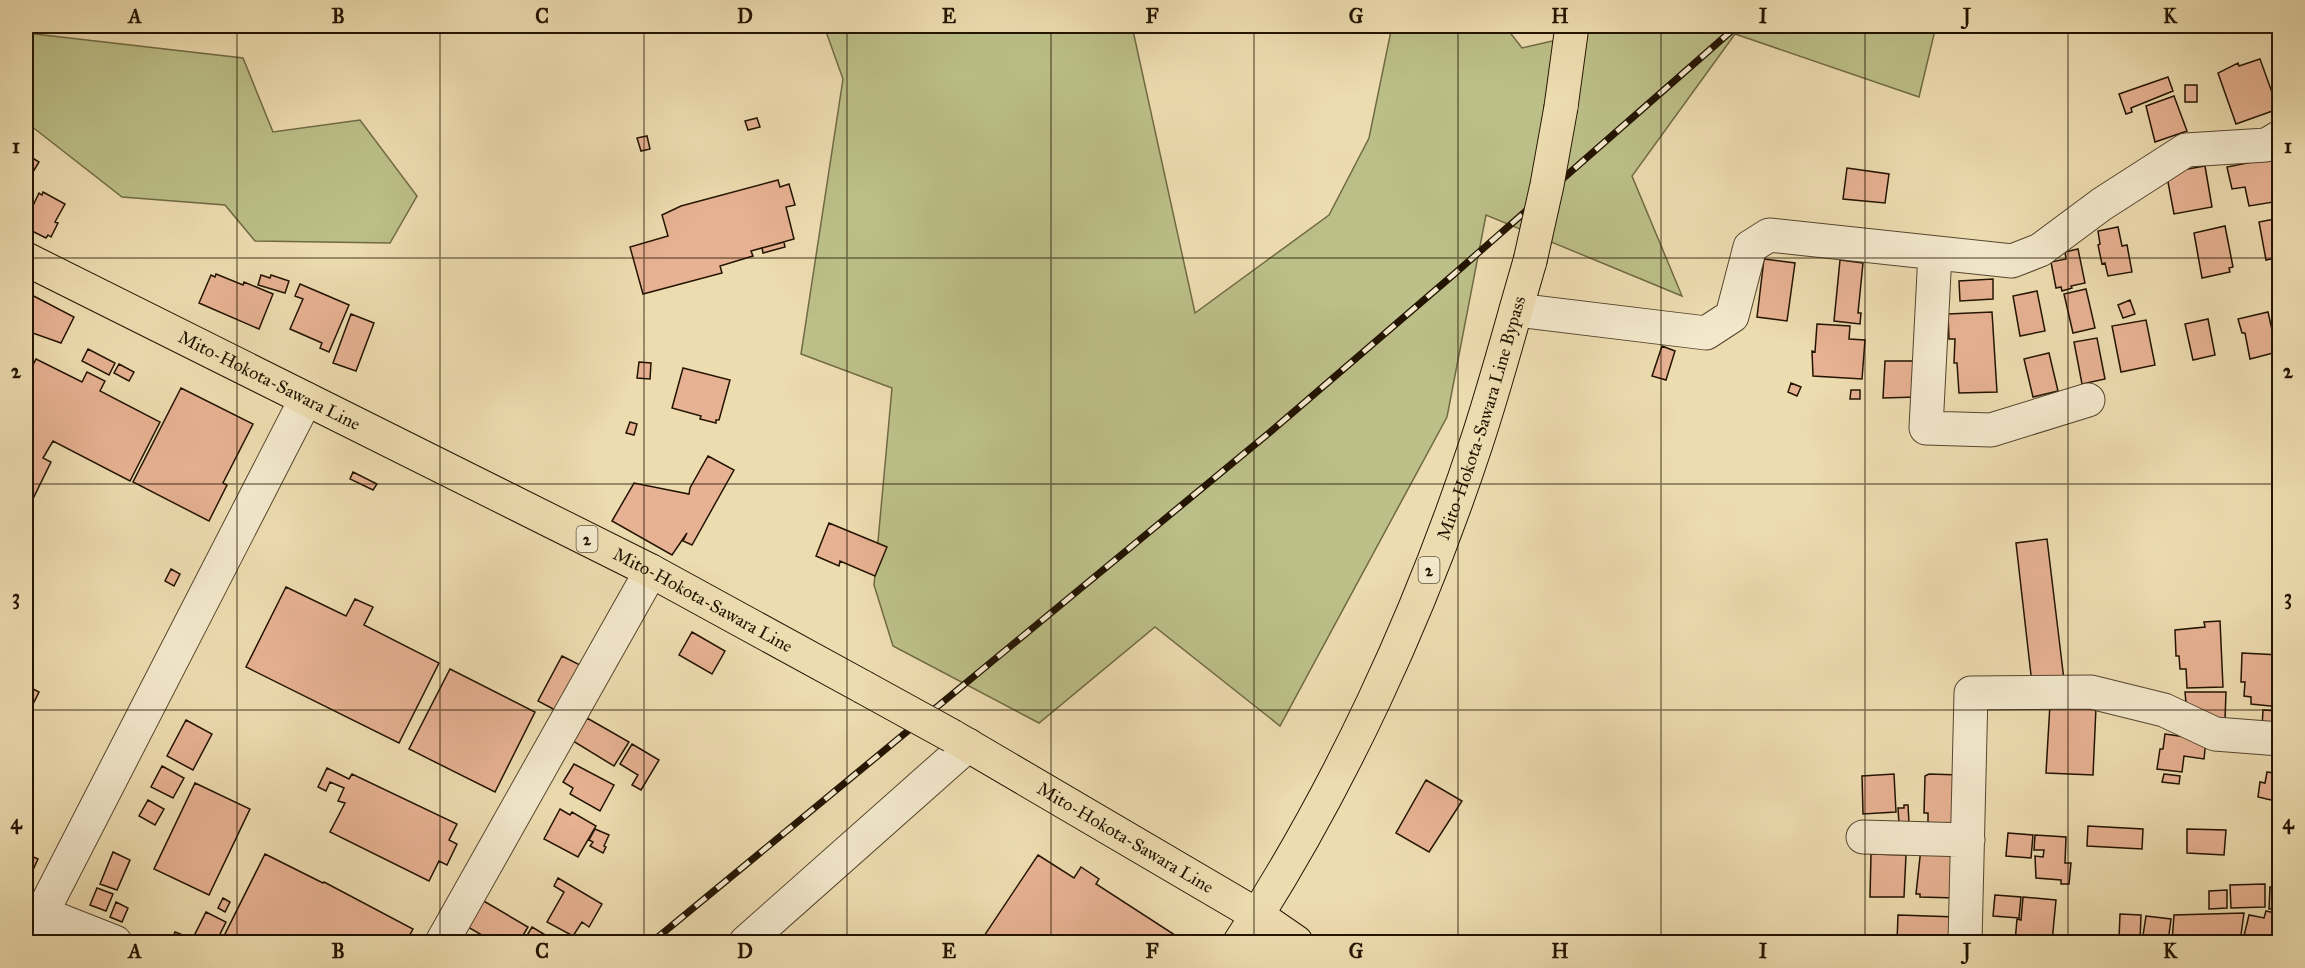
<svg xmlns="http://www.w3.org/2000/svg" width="2305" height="968" viewBox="0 0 2305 968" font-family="'IM FELL Great Primer',serif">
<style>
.green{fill:#bcbf88;stroke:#706a44;stroke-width:1.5}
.building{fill:#e7b293;stroke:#231401;stroke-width:1.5}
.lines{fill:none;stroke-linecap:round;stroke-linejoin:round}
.minor-casing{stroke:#56462d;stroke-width:35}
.major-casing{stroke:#231401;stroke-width:35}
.minor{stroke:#f3e8cc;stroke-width:33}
.major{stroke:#eddcb0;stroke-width:33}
.rail-casing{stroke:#231401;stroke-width:7}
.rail{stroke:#f3e8cc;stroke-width:4.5;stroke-dasharray:14;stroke-linecap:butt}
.major-bridge-casing{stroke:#231401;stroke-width:35;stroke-linecap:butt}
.major-bridge{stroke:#eddcb0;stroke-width:33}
.grid{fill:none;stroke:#231401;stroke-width:1.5;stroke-opacity:0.55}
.labels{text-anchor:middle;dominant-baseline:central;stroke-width:5;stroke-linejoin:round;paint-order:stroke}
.shield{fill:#f3e8cc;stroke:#61543e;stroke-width:1.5}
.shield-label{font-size:16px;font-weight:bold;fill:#231401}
.street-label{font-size:18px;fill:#231401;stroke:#f3e8cc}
.neatline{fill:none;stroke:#231401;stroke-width:2}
.grid-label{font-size:20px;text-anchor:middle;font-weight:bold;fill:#231401}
</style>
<rect width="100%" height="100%" fill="#eddcb0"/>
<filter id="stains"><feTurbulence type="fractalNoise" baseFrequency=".00333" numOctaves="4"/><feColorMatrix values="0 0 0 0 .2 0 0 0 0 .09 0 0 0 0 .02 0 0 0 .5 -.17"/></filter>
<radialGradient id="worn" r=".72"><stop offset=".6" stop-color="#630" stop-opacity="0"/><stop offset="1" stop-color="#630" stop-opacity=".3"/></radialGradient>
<path class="green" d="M824,26H1132L1195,313L1329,215L1369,138L1392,26H1505L1522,48L1618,26H1936L1919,97L1735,34L1632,176L1682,296L1486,215L1447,417L1280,726L1155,627L1039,723L893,646L874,585L892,388L801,354L843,79Z
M26,33L243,58L273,132L360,120L417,196L390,243L255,241L225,205L122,197L26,122Z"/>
<path class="building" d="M2260,59L2278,109L2236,124L2218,73L2238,63L2239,66Z
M2168,77L2173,91L2131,108L2132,112L2126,114L2119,94Z
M2185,85H2197V102H2185Z
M2174,96L2187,131L2155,142L2146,106Z
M757,118L760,127L748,130L745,121Z
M647,136L650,149L641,151L637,138Z
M26,154L39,162L27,182H26Z
M2272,158L2280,201L2249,206L2245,187L2232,189L2227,167Z
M2205,166L2212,207L2174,214L2167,177L2170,172Z
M1847,168L1889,174L1885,203L1843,199Z
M778,180L780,187L789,184L795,205L786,207L794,239L751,251L753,256L720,266L722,273L643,294L630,247L668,236L662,215L681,206Z
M43,192L65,204L55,222L58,223L51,237L48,235L46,238L26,228V214L28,216L39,193L42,195Z
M2280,218V257L2266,260L2259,222Z
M2225,226L2233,267L2229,268L2230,272L2202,278L2194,233Z
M2118,227L2122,246L2127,245L2132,272L2108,276L2105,263L2102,264L2098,245L2100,244L2098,231Z
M784,242L785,247L763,253L762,248Z
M2078,249L2085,283L2071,286L2072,288L2062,291L2061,287L2056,288L2051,262L2066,259L2065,252Z
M1764,259L1795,263L1787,321L1757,317Z
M1840,260L1863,263L1858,313H1861L1860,324L1834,321Z
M216,274L243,285L244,282L273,294L259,329L199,303L211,275L215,277Z
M261,275L270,278L271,275L289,281L285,293L258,285Z
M1993,279V299L1960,301L1959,281Z
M300,284L349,305L329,352L320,348L322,343L290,329L303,299L295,296Z
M2086,289L2095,328L2073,333L2064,294Z
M2037,291L2045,331L2020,336L2013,296Z
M26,292L74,317L61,343L30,332V335L26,334Z
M2130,300L2135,314L2123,318L2118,305Z
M1992,312L1997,392L1959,393L1957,363H1954L1955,339H1949L1948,314Z
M2268,312L2277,352L2250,359L2245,333H2242L2238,319Z
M351,314L374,323L356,371L333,363Z
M2208,319L2215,355L2193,360L2185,324Z
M2146,320L2155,365L2121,372L2112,326Z
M1817,324L1850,326L1849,339L1865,340L1862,379L1813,376L1812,351L1815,352Z
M2097,338L2105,379L2082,384L2074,342Z
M1662,346L1675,351L1666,380L1652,376Z
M88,349L115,363L109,375L82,361Z
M2049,353L2058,391L2033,397L2024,359Z
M36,359L82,382L87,372L105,381L100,391L160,422L130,481L53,441L43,458L51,462L26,513V373L28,375Z
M1885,361H1917V397L1883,398Z
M639,362L651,363L650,379L637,378Z
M119,364L134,372L129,381L114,373Z
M683,368L730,380L719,420H716V423L700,419L701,416L672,408Z
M1791,383L1801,387L1797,396L1788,392Z
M181,388L253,424L223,483L227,485L209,521L133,482Z
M1851,390H1860V399H1850Z
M630,422L637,424L634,435L626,433Z
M708,456L734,470L692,545L683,541L687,533L672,555L612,521L634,483L689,494L690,488Z
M353,472L377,484L373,490L350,479Z
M829,523L887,547L875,576L840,561L839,566L816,556Z
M2047,539L2064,680L2032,684L2016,543Z
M171,569L180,574L174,586L165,581Z
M286,587L346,616L355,599L373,607L364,625L439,663L399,743L246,667Z
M2220,621L2223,687L2187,688L2186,669H2180L2179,656H2176L2175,630L2205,627L2204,622Z
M692,632L725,651L712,674L679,655Z
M2242,653L2280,655V707L2251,704V697L2244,696L2245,682H2241Z
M562,656L580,665L555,710L538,701Z
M450,669L535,712L495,792L409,749Z
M26,685L39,692L26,718Z
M2185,692H2226L2225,720L2187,713Z
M2050,704L2096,707L2093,775L2046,773Z
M2263,710L2280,711V727H2262Z
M587,718L629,742L614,766L573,741Z
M186,720L212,734L193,770L167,756Z
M2165,734L2206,740L2204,759L2184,756L2182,772L2157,769L2160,749H2163Z
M632,744L659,760L641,790L632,785L638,775L620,764Z
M574,764L614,785L600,811L570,794L573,788L563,782Z
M162,766L184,778L173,798L151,787Z
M327,768L349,779L352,774L457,824L449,840L457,844L447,865L439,861L429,881L330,832L345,803L338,801L344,788L330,782L326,791L318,787Z
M2267,772L2280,774V802L2258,797L2260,782L2265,783Z
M1894,774L1896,812L1863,814L1862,776Z
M1929,774L1960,775L1959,824L1928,823V813H1924L1925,776Z
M2164,774L2180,776L2179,784L2162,782Z
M1426,780L1462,801L1429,852L1396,833Z
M195,783L250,809L209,895L154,869Z
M148,800L164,809L155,825L139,816Z
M1904,805H1908L1909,823L1899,824L1898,808H1904Z
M560,809L570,815L572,812L596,826L578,857L544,839Z
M2088,826L2143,829L2142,849L2087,846Z
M595,829L609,835L604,846L606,847L603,853L590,846L593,842L589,840Z
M2187,829L2226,830L2224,855L2187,853Z
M2008,833L2033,835L2031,858L2006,856Z
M2035,835L2066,837L2065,863H2071L2069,884H2061V880L2036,878L2035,856L2043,857L2044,850H2034Z
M1921,848L1958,849L1956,898L1920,897V894H1916Z
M113,852L130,860L117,890L100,884Z
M26,854L38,859L26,885Z
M265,854L323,883L324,882L413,929L408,938L418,942H243L225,934Z
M1871,854L1906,855L1904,897H1870Z
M1038,855L1074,878L1081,867L1099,879L1096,884L1178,937L1175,942H984L987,938L984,936Z
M558,878L602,904L589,927L582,922L573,936L547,922L564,892L554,886Z
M2265,884V907L2231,908L2230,885Z
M2270,887H2280V909H2269Z
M97,888L113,894L106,911L90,905Z
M2227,890V908L2209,909V891Z
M1995,895L2021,897L2019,918L1993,916Z
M2023,897L2056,900L2052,942H2015L2017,919L2021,920Z
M223,898L230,902L225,912L218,908Z
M482,900L528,927L519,942H494L466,926Z
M116,902L128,908L122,922L110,917Z
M2266,911L2280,914L2271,942H2245L2243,940L2249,915L2264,918Z
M206,912L226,922L216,942H207L194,936Z
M2244,913L2240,942H2172L2174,915Z
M2120,914L2141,915L2140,941L2119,939Z
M1898,915L1957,917L1955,942L1897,941Z
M2146,916L2171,919L2168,942H2142Z
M532,927L557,942H523Z
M175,932L201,942H171Z"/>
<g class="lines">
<g class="minor-casing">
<path id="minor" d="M1935,253L1926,428L1991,430L2088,400
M1516,310L1706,333L1732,316L1750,247L1769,235L2012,261L2040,250L2102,204L2186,150L2266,145L2280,137
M1863,837L1968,840
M26,907L115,942
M27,942L306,399
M442,942L651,571
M746,942L968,745
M1965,942L1971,693L2091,692L2164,710L2215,734L2280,739"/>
</g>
<g class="major-casing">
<g id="major">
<path d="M1561,107L1572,26"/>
<path id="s1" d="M26,259L651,571L863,687"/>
<path id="s2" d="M952,736L1257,915L1296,942"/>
<path id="s3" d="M1240,942C1339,790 1419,617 1476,444C1496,384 1512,322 1530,261"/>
</g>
</g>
<use href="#minor" class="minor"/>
<use href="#major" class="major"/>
<g class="rail-casing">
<path id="rail" d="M652,942L1269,433L1453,275L1737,26"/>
</g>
<use href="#rail" class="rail"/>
<g class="major-bridge-casing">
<path id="major-bridge" d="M1530,261L1547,185L1561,107
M863,687L952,736"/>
</g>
<use href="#major-bridge" class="major-bridge"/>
</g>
<path class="grid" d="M237,26V942M440,26V942M644,26V942M847,26V942M1051,26V942M1254,26V942M1458,26V942M1661,26V942M1865,26V942M2068,26V942M26,258H2280M26,484H2280M26,710H2280"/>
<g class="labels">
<g class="shield">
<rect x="576.5" y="526" width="21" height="26" rx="4.5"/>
<rect x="1418.5" y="557" width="21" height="26" rx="4.5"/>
</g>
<g class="shield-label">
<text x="587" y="539">2</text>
<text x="1429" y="570">2</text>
</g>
<g class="street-label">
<text stroke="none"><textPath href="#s1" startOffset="272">Mito-Hokota-Sawara Line</textPath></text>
<text stroke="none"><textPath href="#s3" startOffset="579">Mito-Hokota-Sawara Line Bypass</textPath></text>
<text stroke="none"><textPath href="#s1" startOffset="758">Mito-Hokota-Sawara Line</textPath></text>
<text stroke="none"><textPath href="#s2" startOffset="201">Mito-Hokota-Sawara Line</textPath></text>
</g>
</g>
<rect width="2305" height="968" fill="none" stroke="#eddcb0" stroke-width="66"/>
<rect x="33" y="33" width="2239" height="902" class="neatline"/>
<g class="grid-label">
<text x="135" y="23">A</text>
<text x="338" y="23">B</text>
<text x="542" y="23">C</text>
<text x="745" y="23">D</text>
<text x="949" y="23">E</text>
<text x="1152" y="23">F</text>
<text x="1356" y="23">G</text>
<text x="1560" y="23">H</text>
<text x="1763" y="23">I</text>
<text x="1967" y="23">J</text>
<text x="2170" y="23">K</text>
<text x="16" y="153">1</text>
<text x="2288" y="153">1</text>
<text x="16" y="378">2</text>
<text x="2288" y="378">2</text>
<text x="16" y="604">3</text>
<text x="2288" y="604">3</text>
<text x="16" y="829">4</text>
<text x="2288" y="829">4</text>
<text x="135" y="958">A</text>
<text x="338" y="958">B</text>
<text x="542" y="958">C</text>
<text x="745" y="958">D</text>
<text x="949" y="958">E</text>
<text x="1152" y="958">F</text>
<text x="1356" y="958">G</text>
<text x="1560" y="958">H</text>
<text x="1763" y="958">I</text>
<text x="1967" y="958">J</text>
<text x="2170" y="958">K</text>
</g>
<rect width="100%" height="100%" filter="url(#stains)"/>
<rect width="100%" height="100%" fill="url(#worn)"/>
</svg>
